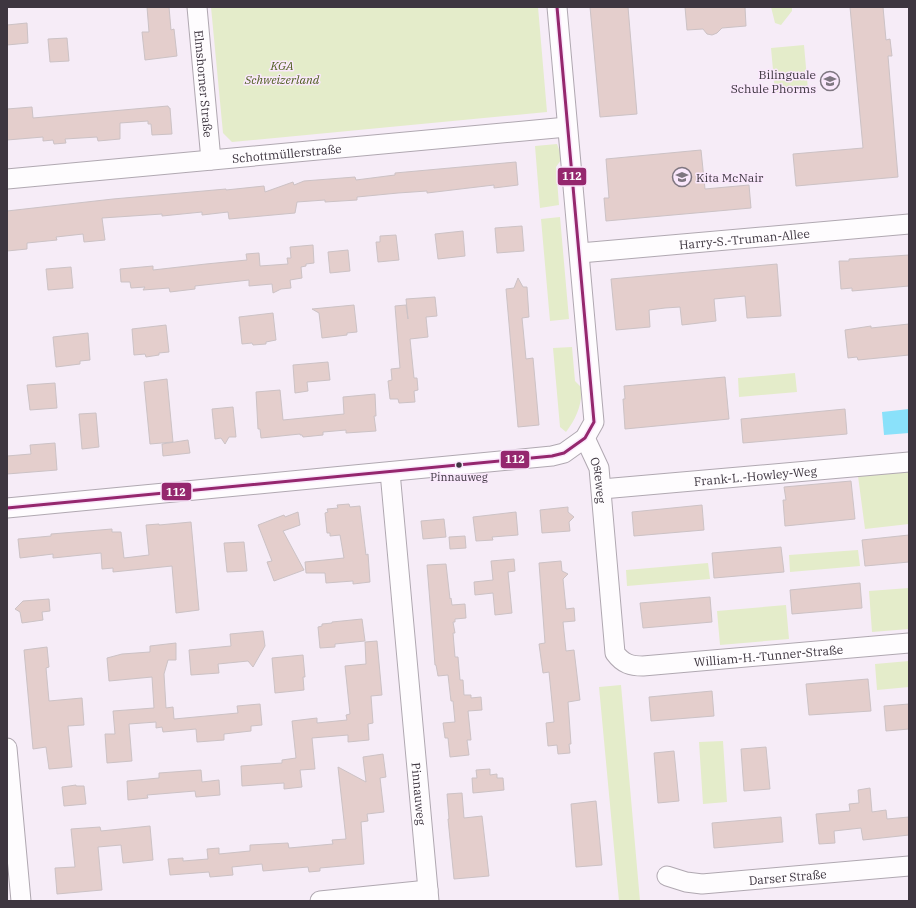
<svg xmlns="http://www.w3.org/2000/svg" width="916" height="908" viewBox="0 0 916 908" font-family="'IBM Plex Serif',serif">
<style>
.green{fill:#e4ecca}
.water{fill:#8ae1fa}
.building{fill:#e4cecc;stroke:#ccc2c5}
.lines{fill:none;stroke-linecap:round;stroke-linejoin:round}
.minor-casing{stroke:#b0a8b1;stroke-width:21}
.minor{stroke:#fefcfe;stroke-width:19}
.bus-1-casing{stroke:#fae8fc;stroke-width:6}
.bus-1{stroke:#95276e;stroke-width:3}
.bus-dot{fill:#3e3640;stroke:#fae8fc;stroke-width:1.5}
.labels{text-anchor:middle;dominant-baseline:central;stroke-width:3;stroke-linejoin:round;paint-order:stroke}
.bus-label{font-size:11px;fill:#3e3640;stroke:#fae8fc}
.park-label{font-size:12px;font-style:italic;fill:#4f5f20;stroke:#fae8fc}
.poi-label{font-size:12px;fill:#3e3640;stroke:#fae8fc;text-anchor:end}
.street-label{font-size:12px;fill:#3e3640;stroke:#fae8fc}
.line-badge{stroke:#fae8fc;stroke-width:1.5}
.badge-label{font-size:11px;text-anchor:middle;font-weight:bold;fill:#fff}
</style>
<rect width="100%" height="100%" fill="#f6ecf7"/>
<path class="green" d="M211,7H538L547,112L232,142L223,133Z
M771,7H792V11L781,25L775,23Z
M804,45L808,90L775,92L771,48Z
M557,144L560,152L561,160L556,167L559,205L540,208L535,146Z
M560,217L569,319L550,321L541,219Z
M572,347L575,381L581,387C583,403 576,419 566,432L560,427L553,348Z
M795,373L797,392L739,397L738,378Z
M909,470V524L865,529L858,476Z
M858,550L860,566L790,572L789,555Z
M708,563L710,579L627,586L626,570Z
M909,588V629L872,632L869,591Z
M786,605L789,639L720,645L717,611Z
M909,661V687L877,690L875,664Z
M621,685L640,901H619L599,687Z
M723,741L727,802L703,804L699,742Z"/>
<path class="water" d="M909,409V433L884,435L882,412Z"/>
<path class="building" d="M147,7H169L171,30L174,29L177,56L145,60L142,32H149Z
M590,7H628L637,114L600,117Z
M685,7H745L746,26L722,28L717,33L712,35L707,34L703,29L687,30Z
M850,7H883L886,40L890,39L892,56H888L898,177L796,186L793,154L863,148Z
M27,23L28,43L7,45V25Z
M67,38L69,61L50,62L48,39Z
M168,106L169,108H170L172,134L152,135L151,124H148V121L120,123V139L98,141L97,137L65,139L66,143L54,144L53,140L43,141V137L7,140V109L32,107L33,118Z
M701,150L705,189L749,185L751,208L606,221L604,198H609L606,159Z
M516,162L518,185L494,188V185L427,193V191L398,193L357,197V200L325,202V200L297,202L295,213L229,219L228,212L202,215V212L162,216V214L102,218L105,240L84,242L83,234L56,237L57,240L27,243V249L7,251V211L113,199L226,189V190L264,186L265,192L293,182L294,185L304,181L355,177L356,180L395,175V173Z
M522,226L524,251L497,253L495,228Z
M463,231L465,256L438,259L435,234Z
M396,235L399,260L378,262L376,242H380V236Z
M313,245L314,263L306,264V266L301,267L302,278L290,280L291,288L281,289L273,293L272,284L249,286V280L195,286V289L170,292L169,288L143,290L145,287L131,288L130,282H121L120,269L153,266V270L206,264L247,260L246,254L259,253L260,266L288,264L287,258H291L290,247Z
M348,250L350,271L330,273L328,252Z
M909,255V286L852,291V288L841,289L839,261H849V259Z
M777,264L781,316L747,318L745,296L714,299L716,321L682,325L680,307L665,308L649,310L650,327L616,330L611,279Z
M71,267L73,288L48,290L46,269Z
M518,278L523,287H527L529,317L522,318L526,359L533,358L539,425L518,427L506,289L514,288Z
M435,297L437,316L426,317L428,337L410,339L414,378H417L418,390L414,391L415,402L399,403L398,399H390L388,381L392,380L391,369L400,368L395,306L406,305L408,319L406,299Z
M354,305L357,332L347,333V335L322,338L319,313L312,309Z
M273,313L276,340L266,342V344L253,345L252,343L242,344L239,317Z
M909,324V355L858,360L857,357L848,358L845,330L871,326V328Z
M166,325L169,352L159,353V355L146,357L145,354L134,355L132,329Z
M88,333L90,360L80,361V364L56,367L53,337Z
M328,362L330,380L307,382L308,391L295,393L293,365Z
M725,377L729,419L625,429L623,399H625L624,386Z
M167,379L173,442L150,444L144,382Z
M55,383L57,408L30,410L27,385Z
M280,390L283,420L344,414L343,397L375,394L376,416H374L376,431L346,433V430L323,432V435L303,437L302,435H300V434L261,438L260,429H258L256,392Z
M233,407L236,437H229L225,444L221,438L215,439L212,409Z
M845,409L847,434L743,443L741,419Z
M96,413L99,447L82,449L79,414Z
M188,440L190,453L163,456L162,444Z
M55,443L57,470L7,474V456L31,454L30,445Z
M851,481L855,519L785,526L783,500H786L784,487Z
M349,504L350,507L360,506L366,555L368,554L370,582L353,584V581L326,583L325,573H306L305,562L344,558L340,535L330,536V533H327L325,513L328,512L327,509L338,508L337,505Z
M702,505L704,530L634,536L632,512Z
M568,507V512L574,517L569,522L570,531L542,533L540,510Z
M298,512L300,525L283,531L304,570L274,581L267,562L272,561L258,525L284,515L285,517Z
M516,512L518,535L492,537L493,540L476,541L473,517Z
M444,519L446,537L423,539L421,521Z
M191,522L199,610L176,613L172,566L113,572V568L102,569L101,553L53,558V554L20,558L18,539L51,536V534L112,529V532H121L124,558L149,555L146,525L159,524V525Z
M909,535V562L865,566L862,540Z
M465,536L466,548L450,549L449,537Z
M244,542L247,571L227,572L224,543Z
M781,547L784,572L714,578L712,553Z
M514,559L515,571L508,572L512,613L495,615L493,593L475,595L474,582L493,580L491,561Z
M561,561L562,571L568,574L563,579L566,609L574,608L575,621L563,622L566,651L574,650L580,700L568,702L571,744H569L570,753L558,754L557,745L548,746L546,723L554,722L549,672L543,673L539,644L545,643L539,563Z
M446,564L450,599L451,598L452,605L465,604L466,618L455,619V622H453L455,633H453L455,657H458L460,680H463L464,695H471V698L481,697L482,710L468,711L471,740H467L469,755L450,757L448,738H445L443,723L455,722L453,701H451L448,675L438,676L436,665H435L427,565Z
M860,583L862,608L792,614L790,590Z
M710,597L712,622L643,628L640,603Z
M49,599L50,611L42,612L43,620L22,623L20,612L15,609L23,601Z
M362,619L365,641L335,644V647L320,648L318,627L322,626V624L332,623V622Z
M263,631L265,646L253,667L248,661L218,664L219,673L191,675L189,650L231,646L230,634Z
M377,641L382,695L371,696L373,723L368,724L369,740L348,742V735L312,738L315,769L300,770L302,787L284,789V783L242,786L241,766L282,763V760L296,758L292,721L317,718V723L347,720L346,715L350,714L345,666L366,664L365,642Z
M176,643V660H168L164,674L166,708L173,707L174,719L238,713L237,706L260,704L262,725L251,726V731L224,734V740L197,742L196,729L163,732L162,727L156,728V722L129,724L132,761L107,763L105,734H115L113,711L154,708L152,677L109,681L107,658L122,654L150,652V646Z
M47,647L49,667L46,668L49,701L82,698L84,725L68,726L72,767L49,769L46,747L33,749L24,650Z
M303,655L305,677H303L304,690L275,693L272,658Z
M868,679L871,711L809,715L806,684Z
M712,691L714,716L651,721L649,697Z
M909,704V729L886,731L884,706Z
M766,747L770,789L744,791L741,749Z
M674,751L679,801L658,803L654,753Z
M383,754L386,777L380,778L384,812L367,814L368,821L361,822L364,864L320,868V871L309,872L308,867L263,871L262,864L232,867L233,875L210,877L209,872L170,875L168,859L183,858V861L208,859L207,849L219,848V854L250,851V845L288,843L289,848L333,844L332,840L346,839L338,767L366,782L363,757Z
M490,769V775L497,774V778H503L504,790L473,793L472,778H477L476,770Z
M201,770L202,782L219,780L220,795L196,797L195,791L147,795L148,798L128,800L127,781L159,778V773Z
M76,785V786H84L86,804L64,806L62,787Z
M870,788L872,812L886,810L887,819L909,817V835L863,840L861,828L834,831L835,843L819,844L816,814L850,811L849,804L859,803L858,790Z
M462,793L464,818L482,816L489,876L454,879L448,819H449L447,794Z
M596,801L602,865L576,867L571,804Z
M781,817L783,842L714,848L712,823Z
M150,826L153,860L123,863L121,845L98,847L102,890L57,894L55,868L75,867L71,829L100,827L101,831Z"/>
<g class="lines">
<g class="minor-casing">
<g id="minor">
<path id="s1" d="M197,7L211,160"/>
<path id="s2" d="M7,179L567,127"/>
<path id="s3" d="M580,253L909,224"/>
<path id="s4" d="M585,438L599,468L615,653C623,664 631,666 643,666L909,643"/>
<path id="s5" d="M390,472L429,901"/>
<path id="s6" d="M602,489L909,462"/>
<path d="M7,508L552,456L564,453L585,438L594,422L557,7"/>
<path d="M7,748L21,901"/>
<path id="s7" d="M667,876L686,882L702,884L909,866"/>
<path d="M320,901L428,890"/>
</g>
</g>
<use href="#minor" class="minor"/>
<g class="bus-1-casing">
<path id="bus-1" d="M7,508L552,456L564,453L585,438L594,422L557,7"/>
</g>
<use href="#bus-1" class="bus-1"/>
</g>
<defs>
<g id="school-ring" transform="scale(1)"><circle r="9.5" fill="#fae8fc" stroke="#7e7680" stroke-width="1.5"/><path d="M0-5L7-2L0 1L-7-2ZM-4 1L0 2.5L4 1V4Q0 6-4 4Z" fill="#7e7680"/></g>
</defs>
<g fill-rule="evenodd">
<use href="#school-ring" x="830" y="81"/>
<use href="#school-ring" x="682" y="177"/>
</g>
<circle class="bus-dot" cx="459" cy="465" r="3.5"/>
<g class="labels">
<g class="bus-label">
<text x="459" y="477">Pinnauweg</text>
</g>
<g class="park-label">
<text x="282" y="65">KGA<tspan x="282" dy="14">Schweizerland</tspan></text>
</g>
<g class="poi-label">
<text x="816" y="74">Bilinguale<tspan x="816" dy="14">Schule Phorms</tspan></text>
<text x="696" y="177" text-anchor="start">Kita McNair</text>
</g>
<g class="street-label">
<text stroke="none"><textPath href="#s1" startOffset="77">Elmshorner Straße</textPath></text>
<text stroke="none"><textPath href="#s2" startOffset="281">Schottmüllerstraße</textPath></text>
<text stroke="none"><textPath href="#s3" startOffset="165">Harry-S.-Truman-Allee</textPath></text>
<text stroke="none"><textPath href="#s6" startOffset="154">Frank-L.-Howley-Weg</textPath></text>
<text stroke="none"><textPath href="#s4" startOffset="45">Osteweg</textPath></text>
<text stroke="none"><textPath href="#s4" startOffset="377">William-H.-Tunner-Straße</textPath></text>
<text stroke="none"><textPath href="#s5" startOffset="323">Pinnauweg</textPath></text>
<text stroke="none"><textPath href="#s7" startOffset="122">Darser Straße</textPath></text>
</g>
</g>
<g class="line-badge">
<rect x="557" y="167" width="30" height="19" rx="4" fill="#95276e"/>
<rect x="500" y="450" width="30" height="19" rx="4" fill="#95276e"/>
<rect x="161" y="482" width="31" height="19" rx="4" fill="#95276e"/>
</g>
<g class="badge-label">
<text x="572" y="180">112</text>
<text x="515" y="463">112</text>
<text x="176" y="496">112</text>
</g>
<rect width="916" height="908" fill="none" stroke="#3e3640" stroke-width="16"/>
</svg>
